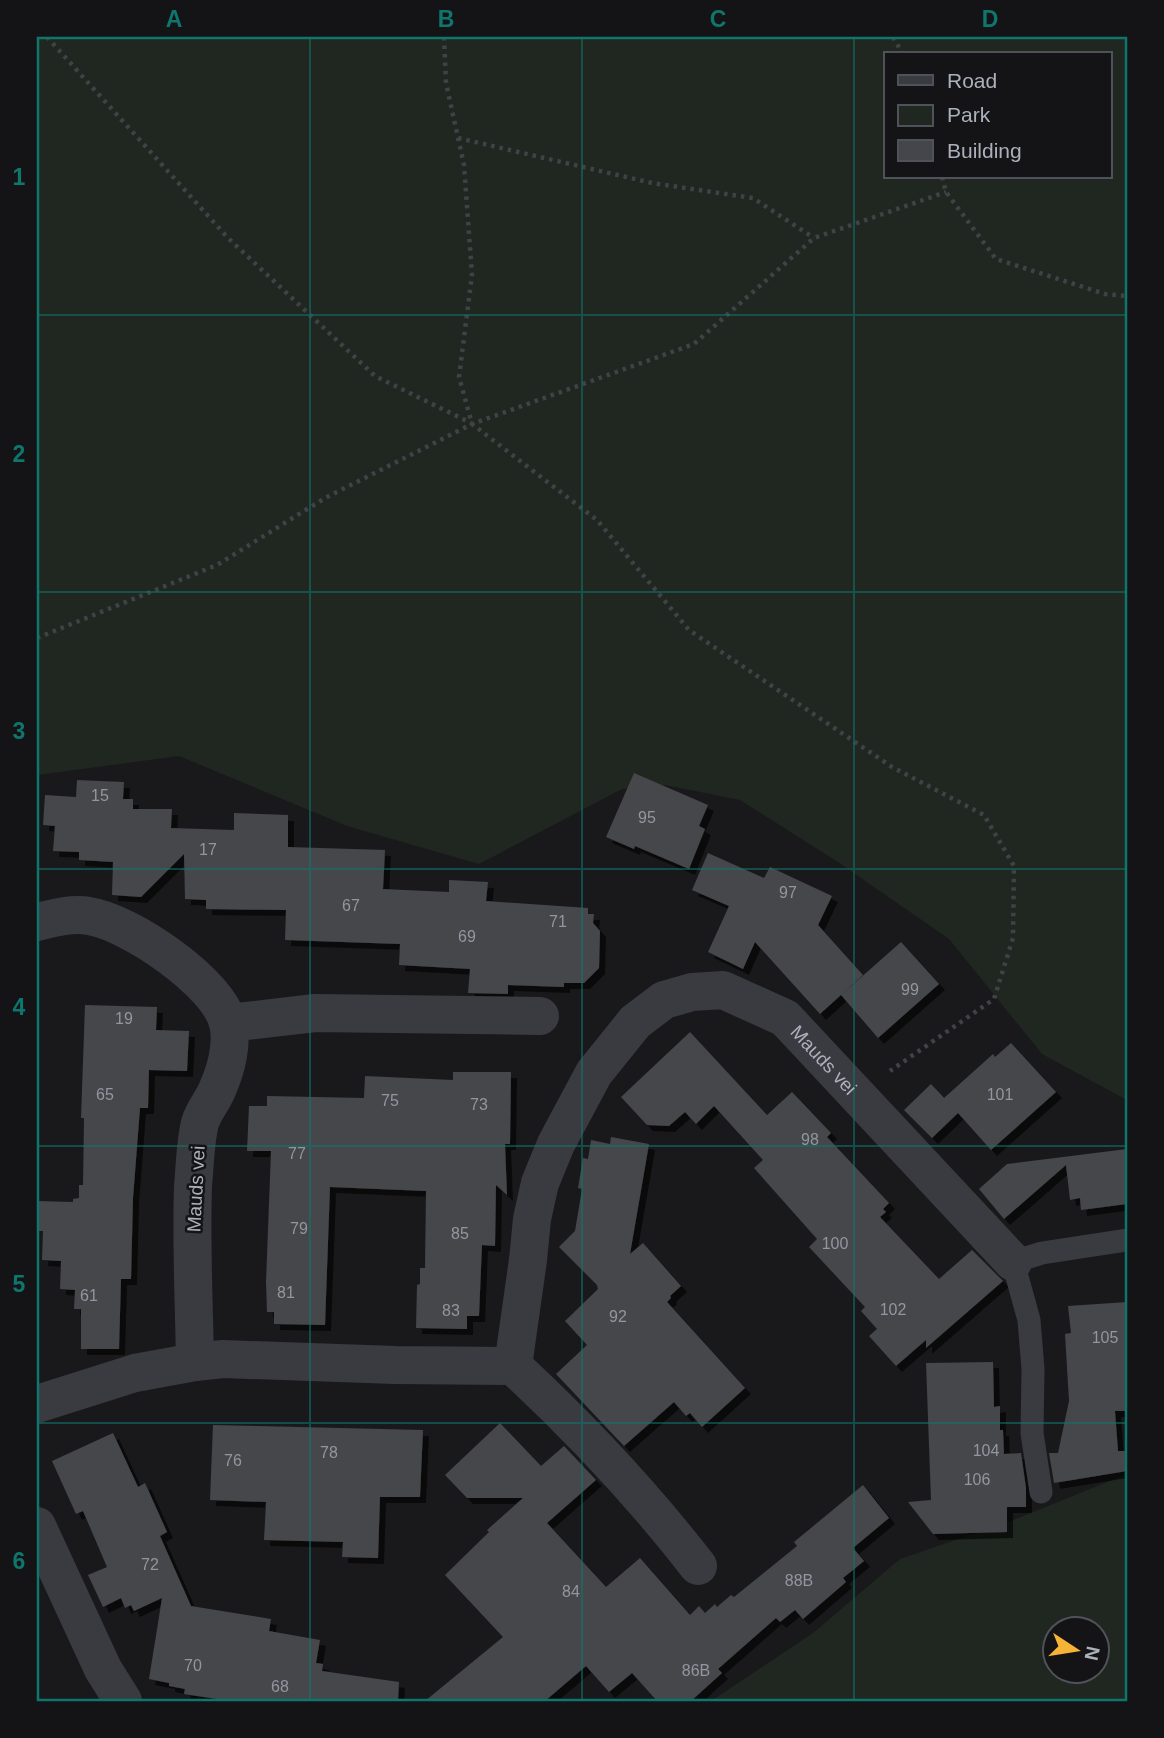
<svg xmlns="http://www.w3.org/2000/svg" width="1164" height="1738" viewBox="0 0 1164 1738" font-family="Helvetica,sans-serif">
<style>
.green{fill:#1f2720;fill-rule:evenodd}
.building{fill:#45464c;filter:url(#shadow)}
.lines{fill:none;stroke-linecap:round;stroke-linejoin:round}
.path{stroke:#404248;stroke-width:4.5;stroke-dasharray:3.5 5;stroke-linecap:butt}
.service{stroke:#3a3b41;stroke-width:23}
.minor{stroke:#3a3b41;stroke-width:38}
.grid{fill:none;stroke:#0f766e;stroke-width:2;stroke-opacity:0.55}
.labels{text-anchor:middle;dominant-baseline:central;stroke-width:5;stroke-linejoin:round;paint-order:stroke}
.number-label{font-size:16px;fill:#92969f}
.street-label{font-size:19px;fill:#abb0bb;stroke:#141417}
.neatline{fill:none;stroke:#0f766e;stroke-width:2.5}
.grid-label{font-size:23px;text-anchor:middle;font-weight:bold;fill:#0f766e}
</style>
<defs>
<filter id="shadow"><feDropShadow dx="6" dy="6" stdDeviation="0" flood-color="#0009"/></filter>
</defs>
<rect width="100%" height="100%" fill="#19191c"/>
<path class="green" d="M37,37H1127V1100L1042,1054L949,939L838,862L740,800L665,785L622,789L479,864L347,826L179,756L37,775ZM886,54H1110V177H886Z
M1127,1470V1701H711L813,1633L900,1559L1011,1521L1122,1476ZM1056,1630H1098V1672H1056Z"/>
<path class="building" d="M634,773L708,805L699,826L705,829L689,869L635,846L634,849L606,837Z
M77,780L124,782L123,799H133V809H172L171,828L234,830V813L288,815V847L385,850L383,889L449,892V880L488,882L486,901L588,908V914H594L593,923L600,931L599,968L584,983H564V987L508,985V994L468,993L470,969L399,965L400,944L285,940L286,910L206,909V900L185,899L184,854L141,897L112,895L113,862L79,860V852L53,851L55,826L43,825L45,795L76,797Z
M708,853L764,878L770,867L832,896L818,925L863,975L820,1014L755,942L743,969L708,952L729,906L692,890Z
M901,942L939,984L878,1038L841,995Z
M85,1005L157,1007L156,1030L189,1031L187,1071L149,1070L148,1108H140L133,1198L131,1279H121L119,1349H81V1309H74L75,1290L60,1289L61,1261L42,1260L43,1231H37V1201L73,1202V1199L79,1198V1185H83L84,1118H81Z
M690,1032L767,1115L792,1092L831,1133L827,1137L889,1203L883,1209L886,1212L880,1217L939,1279L972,1250L1003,1281L926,1348V1340L896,1366L869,1336L877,1329L861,1311L865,1307L809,1247L817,1239L754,1168L763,1160L714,1106L696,1124L685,1112L669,1126L647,1125L621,1097Z
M1011,1043L1056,1092L991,1150L958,1113L932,1138L904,1110L931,1084L948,1102L944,1098L993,1054L995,1057Z
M453,1072H511L510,1144H505L507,1195L496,1185L495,1246L482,1245L479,1316H467V1329L416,1328L417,1285L420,1284V1268H425L426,1191L330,1187L325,1325L274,1324V1312H267L266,1282L271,1151H247L249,1106H267V1096L364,1098L365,1076L453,1080Z
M611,1137L649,1144L630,1254L643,1243L681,1286L670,1296L671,1298L667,1302L745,1388L702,1427L690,1413L686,1416L674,1402L624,1446L556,1374L587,1345L565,1321L598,1289L597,1285L559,1247L575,1231L582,1189L578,1188L583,1158L588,1159L591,1140L610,1144Z
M1127,1149V1204L1081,1210L1080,1198L1070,1200L1066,1165L1004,1219L979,1189L1007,1164Z
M1127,1302V1411H1115L1118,1451H1127V1471L1054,1483L1049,1453H1058L1069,1401L1065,1334L1071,1333L1068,1306Z
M993,1362L994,1407L1000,1406V1430H1003L1004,1454L1021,1453L1026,1488V1507H1007V1532L933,1534L908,1502L931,1500L926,1363Z
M500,1423L541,1466L564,1446L596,1480L547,1523L606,1587L640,1558L690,1615L699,1606L705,1613L715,1604L717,1607L731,1595L734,1597L797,1546L794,1542L863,1485L889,1518L853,1548L864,1561L843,1578L846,1582L803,1619L795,1610L780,1622L776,1618L718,1669L722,1673L691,1701H657L632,1673L609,1692L586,1666L545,1701H425L503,1637L445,1575L489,1532L487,1530L523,1498H467L445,1475Z
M213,1425L423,1430L420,1497H380L378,1558L342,1557L343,1542L264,1540L266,1502L210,1500Z
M113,1433L138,1487L145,1483L167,1532L160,1536L191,1606L271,1619L269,1631L320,1640L316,1663L323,1664L322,1671L399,1682L398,1701H230L184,1694L185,1689L169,1686V1683L149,1679L162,1598L134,1611L131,1605L125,1608L121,1598L103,1607L88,1575L107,1567L83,1511L76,1514L52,1461Z"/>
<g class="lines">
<path class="path" d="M47,37L228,238L375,376L471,423
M444,37L446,83L464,165L472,275L459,377L472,424L597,520L689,630L892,767L984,815L1014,866L1013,938L994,999L890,1071
M893,37L903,54
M458,138L652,183L753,198L814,238
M942,177L946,192L996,259L1105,294L1127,296
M37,638L217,565L325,498L472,424L694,344L814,238L946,192"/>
<path class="service" d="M1041,1492L1032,1433L1033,1369L1029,1320L1013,1262L1042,1253L1127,1240"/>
<g class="minor">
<path d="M37,922C53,918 72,913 89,916C129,922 218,982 228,1023C233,1044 226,1070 217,1090C212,1102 204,1110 200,1123C195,1143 195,1166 193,1186C191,1244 194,1303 195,1362"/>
<path d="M228,1023L315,1013L540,1016"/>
<path id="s1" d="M513,1366L528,1260L532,1219L540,1183L556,1144L594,1073L635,1022L664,1000L692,992L723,990L785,1018L1013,1262"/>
<path d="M37,1404L135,1373L195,1362L223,1359L395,1365L513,1366C580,1428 642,1494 698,1566"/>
<path d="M37,1526L103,1669L123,1701"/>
</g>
</g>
<path class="grid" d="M310,37V1701M582,37V1701M854,37V1701M37,315H1127M37,592H1127M37,869H1127M37,1146H1127M37,1423H1127"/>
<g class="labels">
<g class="number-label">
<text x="100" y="795">15</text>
<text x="647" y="817">95</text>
<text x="208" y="849">17</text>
<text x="788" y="892">97</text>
<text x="351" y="905">67</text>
<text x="558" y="921">71</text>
<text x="467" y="936">69</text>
<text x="910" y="989">99</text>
<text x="124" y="1018">19</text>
<text x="105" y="1094">65</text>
<text x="1000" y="1094">101</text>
<text x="390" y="1100">75</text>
<text x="479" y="1104">73</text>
<text x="810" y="1139">98</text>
<text x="297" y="1153">77</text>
<text x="299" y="1228">79</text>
<text x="460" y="1233">85</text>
<text x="835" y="1243">100</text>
<text x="286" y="1292">81</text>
<text x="89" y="1295">61</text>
<text x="893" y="1309">102</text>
<text x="451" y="1310">83</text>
<text x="618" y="1316">92</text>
<text x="1105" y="1337">105</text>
<text x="986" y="1450">104</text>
<text x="329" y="1452">78</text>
<text x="233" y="1460">76</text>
<text x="977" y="1479">106</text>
<text x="150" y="1564">72</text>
<text x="799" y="1580">88B</text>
<text x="571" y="1591">84</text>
<text x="193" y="1665">70</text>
<text x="696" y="1670">86B</text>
<text x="280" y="1686">68</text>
</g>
<g class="street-label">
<text stroke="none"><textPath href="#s1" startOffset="595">Mauds vei</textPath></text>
<text transform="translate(196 1189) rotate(-87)">Mauds vei</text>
</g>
</g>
<rect width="1164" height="1738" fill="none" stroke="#141417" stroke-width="77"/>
<rect x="884" y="52" width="228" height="126" fill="#141417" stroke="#505259" stroke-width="2"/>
<rect x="898" y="75" width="35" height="10" fill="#3a3b41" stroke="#505259" stroke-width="2"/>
<text x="947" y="88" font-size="21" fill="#abb0bb">Road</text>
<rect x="898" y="105" width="35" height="21" fill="#1f2720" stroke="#505259" stroke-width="2"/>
<text x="947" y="122" font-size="21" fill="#abb0bb">Park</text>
<rect x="898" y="140" width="35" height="21" fill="#45464c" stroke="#505259" stroke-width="2"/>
<text x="947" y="158" font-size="21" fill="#abb0bb">Building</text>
<g transform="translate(1076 1650) rotate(102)"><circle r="33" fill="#141417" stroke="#505259" stroke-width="2"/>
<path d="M0-5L12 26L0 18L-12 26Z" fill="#f5b338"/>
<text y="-10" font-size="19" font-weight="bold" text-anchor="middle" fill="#abb0bb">N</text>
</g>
<rect x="38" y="38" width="1088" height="1662" class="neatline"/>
<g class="grid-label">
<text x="174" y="27">A</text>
<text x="446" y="27">B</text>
<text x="718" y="27">C</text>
<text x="990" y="27">D</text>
<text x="19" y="185">1</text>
<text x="19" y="462">2</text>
<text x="19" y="739">3</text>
<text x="19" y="1015">4</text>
<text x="19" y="1292">5</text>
<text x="19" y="1569">6</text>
</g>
</svg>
